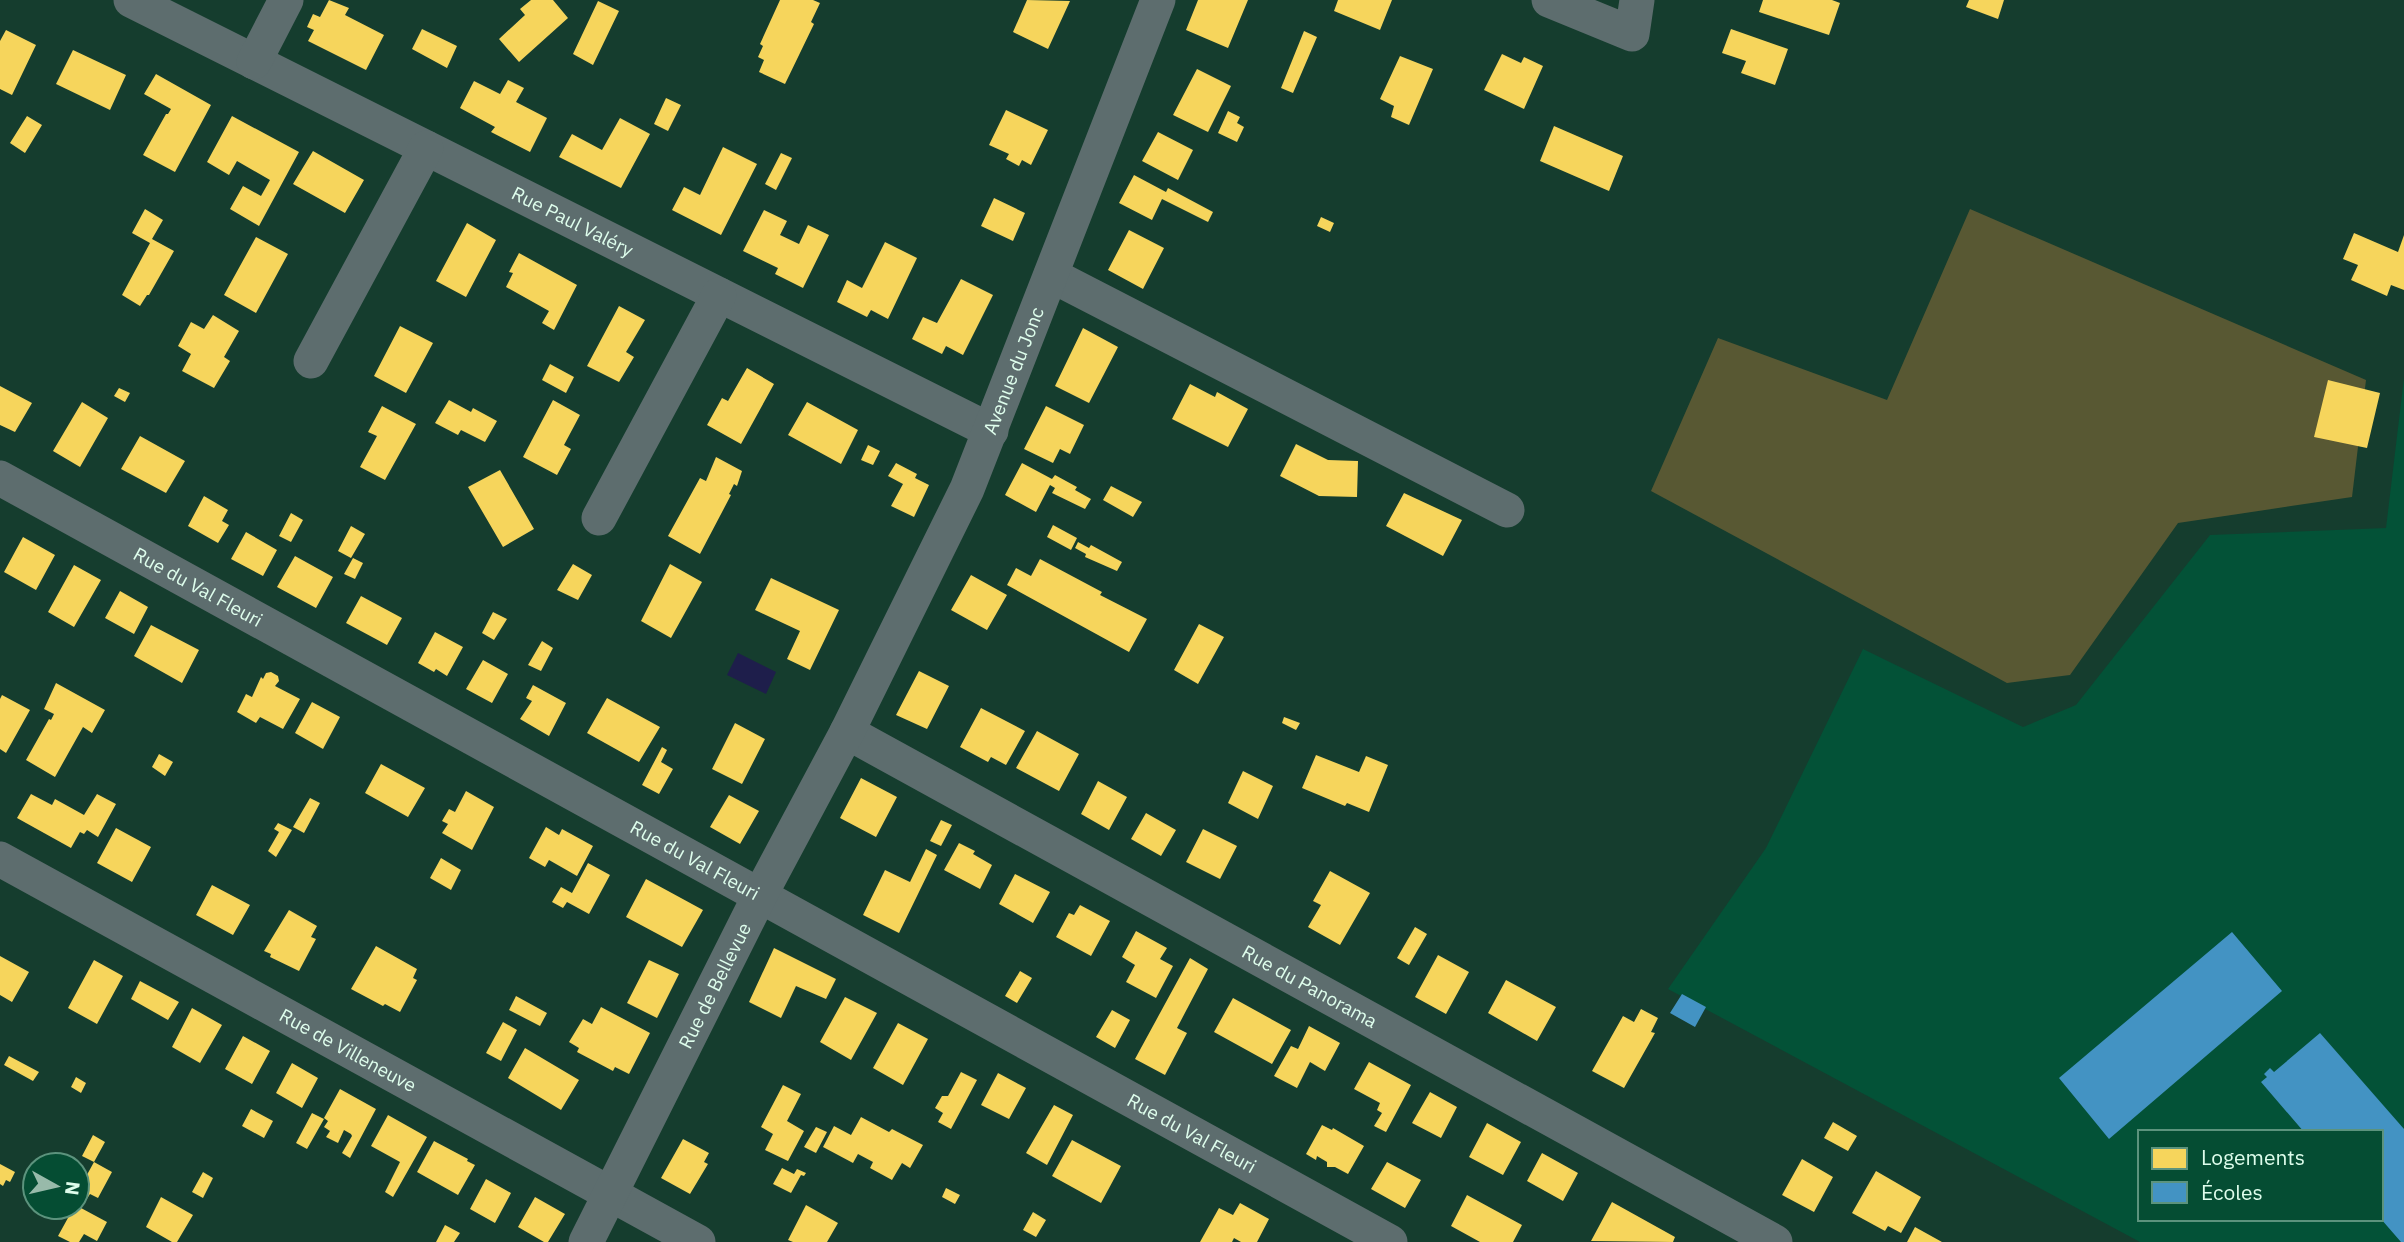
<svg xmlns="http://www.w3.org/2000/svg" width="2404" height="1242" viewBox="0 0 2404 1242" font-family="'IBM Plex Sans',sans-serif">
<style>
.built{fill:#035237;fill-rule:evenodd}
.green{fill:#585833}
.water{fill:#1e1e4b}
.homes{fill:#f6d55c}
.schools{fill:#4393c3}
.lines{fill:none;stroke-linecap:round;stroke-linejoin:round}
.minor{stroke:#5d6d6e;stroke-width:35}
.labels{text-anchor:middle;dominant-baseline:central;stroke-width:7;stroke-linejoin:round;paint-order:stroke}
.street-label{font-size:19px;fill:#defdec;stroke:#054d33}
</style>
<rect width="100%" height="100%" fill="#153d2e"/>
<path class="built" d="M2404,378V1242H2140L1668,989L1766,848L1863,649L2023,727L2076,705L2210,535L2386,528ZM2140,1132H2381V1219H2140Z"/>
<path class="green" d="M1970,209L2366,380L2352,497L2178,523L2070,675L2007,683L1651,491L1718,338L1887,400Z"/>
<path class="water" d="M738,653L776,672L766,694L727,675Z"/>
<path class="homes" d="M329,0L349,8L345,15L384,35L366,70L308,41L314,30L307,27L313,14L320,17Z
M531,0H553L568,18L519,62L499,39L525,15L520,9Z
M780,0H813L820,3L811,22L814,24L785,84L759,72L764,60L758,57L763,46L760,44Z
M1027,0L1070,1L1048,49L1013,32Z
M1198,0H1248L1228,48L1186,30Z
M1338,0H1392L1380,30L1334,11Z
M1763,0H1832L1840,3L1829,35L1759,12Z
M1969,0H2004L1998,19L1966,7Z
M598,1L619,11L593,65L573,54Z
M422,29L457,46L447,68L412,49Z
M1731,29L1788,49L1775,85L1741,73L1746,61L1722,53Z
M6,30L36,45L12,95L0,89V41Z
M1304,31L1317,37L1293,93L1281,88Z
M73,50L126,75L110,110L56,84Z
M1502,54L1521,63L1524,57L1543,66L1524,109L1484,90Z
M1400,56L1433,69L1409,125L1391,117L1394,106L1380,99Z
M1197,69L1231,86L1208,132L1173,115Z
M156,74L211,105L175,172L143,155L166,114H168L171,109L144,94Z
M508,80L524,88L516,102L547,118L530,152L491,132L495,127L460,108L474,81L500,94Z
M666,98L681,105L668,131L654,124Z
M1006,110L1048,130L1031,165L1022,160L1019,166L1006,159L1009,154L989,145Z
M1228,111L1240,117L1237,123L1244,127L1237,142L1218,133Z
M27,116L42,125L25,153L10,143Z
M232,116L299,152L259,226L230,209L243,186L261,196L270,180L237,161L229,175L207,162Z
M620,118L650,134L621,188L559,157L572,134L602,150Z
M1554,126L1623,156L1609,191L1540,161Z
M1158,132L1193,150L1178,180L1142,161Z
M723,147L757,164L721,235L672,210L684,187L700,195Z
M313,151L364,180L345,213L293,184Z
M781,153L792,158L776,190L765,184Z
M1134,175L1166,192L1168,188L1213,212L1208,222L1162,199L1152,220L1119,203Z
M994,198L1025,213L1013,241L981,226Z
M145,209L163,220L152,239L174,251L149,295H147L140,306L122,295L150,243L132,233Z
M764,210L787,221L780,235L799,244L808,225L829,235L803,288L775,274L778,268L743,251Z
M1321,217L1334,223L1330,232L1317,226Z
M467,223L496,240L466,297L436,281Z
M1129,230L1164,248L1143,289L1108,270Z
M2354,233L2398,252L2404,235V290L2391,285L2387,296L2351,280L2358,265L2343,259Z
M256,237L288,254L256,313L224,295Z
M885,242L917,258L888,319L871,310L867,317L837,302L847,280L862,288Z
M519,253L577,285L554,330L542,323L549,311L506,287L513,273L509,272Z
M961,279L993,295L963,355L946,346L942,354L912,339L923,317L937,323Z
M619,306L645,320L626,352L634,357L619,382L587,366Z
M213,315L239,331L224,357L230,361L214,388L182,371L191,354L178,346L191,322L204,329Z
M400,326L433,343L406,393L374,376Z
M1083,328L1118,347L1089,403L1055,386Z
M550,364L574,377L566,393L542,380Z
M747,368L774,384L741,444L707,425L722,398L728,401Z
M2328,380L2380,393L2367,448L2314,437Z
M1190,384L1215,397L1217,392L1248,409L1228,447L1172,419Z
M0,386L32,403L15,432L0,425Z
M119,388L130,393L125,402L114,396Z
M449,400L471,412L473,408L497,421L485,442L461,430L458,435L435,423Z
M553,400L580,415L564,445L571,449L557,475L523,457Z
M82,402L108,418L80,467L53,451Z
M807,402L858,430L841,464L788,435Z
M382,406L416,424L385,480L360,467L377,436L368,432Z
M1046,406L1084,425L1070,454L1060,449L1053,463L1024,449Z
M140,436L185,461L166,493L121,469Z
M1296,444L1328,460L1358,461L1357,497L1319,496L1280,476Z
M868,445L880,451L873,465L861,460Z
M716,457L742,471L737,486L734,484L729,494L731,495L700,554L668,536L700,478L706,481Z
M896,463L917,474L915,478L929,485L914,517L891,506L903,484L888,476Z
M1022,463L1052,479L1055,475L1077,487L1075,490L1091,499L1085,509L1052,493L1055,488L1050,485L1036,512L1005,495Z
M500,470L534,529L503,547L468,487Z
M1111,486L1142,502L1133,517L1103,500Z
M1404,493L1462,520L1443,556L1386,526Z
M204,496L228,510L222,521L229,525L218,543L188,526Z
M291,513L303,520L291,542L279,536Z
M1053,525L1077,538L1071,550L1047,537Z
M351,526L365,534L351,558L338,551Z
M246,532L277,550L263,576L231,559Z
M23,537L55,555L36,590L4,572Z
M1078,542L1089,548L1091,545L1122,562L1117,571L1085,557L1086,554L1075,548Z
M295,556L333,577L316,608L277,587Z
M353,558L363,563L355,579L344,574Z
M1040,559L1102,592L1100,595L1147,619L1129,652L1007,585L1016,568L1031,576Z
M573,564L592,575L578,600L557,590Z
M670,564L702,582L671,638L641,621Z
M74,565L101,580L74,627L48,612Z
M971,575L1007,595L987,630L951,610Z
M771,578L839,610L810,670L787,659L800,631L755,610Z
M120,591L148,607L134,634L105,618Z
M361,596L402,618L387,645L346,623Z
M493,612L507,619L494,640L482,633Z
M1199,624L1224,637L1198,684L1174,670Z
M151,625L199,650L182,683L134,656Z
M435,632L463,647L447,676L436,669L434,672L418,663Z
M542,641L553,648L541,671L528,665Z
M483,660L508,674L492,703L466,689Z
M919,671L949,686L927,729L896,715Z
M271,672L278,676L279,681L275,686L300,699L283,729L260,717L256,723L237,712L246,694L252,697L261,677L263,679L266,673Z
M56,683L105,710L92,733L83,727L55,777L26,760L49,719L51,720L54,714L44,709Z
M533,685L566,703L549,736L520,719L532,701L526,698Z
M2,695L30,710L6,753L0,749V699Z
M607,698L660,727L639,762L587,733Z
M312,702L340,717L323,749L295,733Z
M981,708L1025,731L1006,765L991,757L988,762L960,747Z
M1284,717L1300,723L1296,730L1282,723Z
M735,723L765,739L742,784L712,769Z
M1037,731L1079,754L1059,791L1016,768Z
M662,747L667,750L661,762L673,769L659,794L642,785Z
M159,754L173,762L165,776L152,767Z
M1316,755L1359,772L1366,756L1388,765L1369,812L1347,803L1345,806L1302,788Z
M381,764L425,788L408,817L365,793Z
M1243,771L1273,786L1258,819L1228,803Z
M861,778L897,797L876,837L840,818Z
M1098,781L1127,797L1109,830L1081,814Z
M466,791L494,807L472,850L442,833L448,824L442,821L449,809L455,812Z
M31,794L52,805L55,799L84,815L97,794L116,804L98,837L87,830L84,834L80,832L71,848L17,818Z
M729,795L759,811L740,844L710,827Z
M310,798L320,803L304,833L293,827Z
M1146,813L1176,830L1161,856L1131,839Z
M941,820L952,825L941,846L930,841Z
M278,823L292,830L276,857L268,851L279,832L274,829Z
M546,827L559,835L562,829L593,846L577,876L549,860L545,867L529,858Z
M116,828L151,847L132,882L97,863Z
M1203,829L1237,846L1220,879L1186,862Z
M959,843L975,851L973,854L992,865L980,889L944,870Z
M926,849L937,855L899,933L863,915L885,870L910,882Z
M441,858L461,870L451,890L430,878Z
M588,863L610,875L589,914L567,902L563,908L552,902L561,887L572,893Z
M1330,871L1370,893L1340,945L1308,927L1321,905L1313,901Z
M1015,874L1050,892L1033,923L999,904Z
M646,879L703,910L682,947L626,917Z
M212,885L250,905L233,935L196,915Z
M1080,905L1110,921L1091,956L1056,937L1069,913L1074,915Z
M289,910L317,926L311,937L316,939L299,971L270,957L271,954L264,951Z
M1415,927L1427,934L1409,965L1397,958Z
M1136,931L1167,948L1160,959L1173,966L1156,998L1126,982L1135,965L1122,957Z
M376,946L417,969L413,978L417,980L400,1012L385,1004L383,1006L351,989Z
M774,948L836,979L826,999L796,986L781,1018L749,1002Z
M1438,955L1469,972L1446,1014L1415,997Z
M0,956L29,972L12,1002L0,995Z
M1190,958L1208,969L1177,1028L1187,1033L1165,1075L1135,1059Z
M94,960L123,976L97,1024L68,1008Z
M649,960L679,974L657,1018L627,1003Z
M1020,971L1032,978L1017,1003L1005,996Z
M1506,980L1556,1007L1537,1041L1488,1013Z
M140,981L179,1002L168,1020L131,999Z
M516,996L547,1013L540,1026L509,1010Z
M845,997L877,1013L851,1060L820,1042Z
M1233,998L1291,1030L1272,1064L1214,1032Z
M601,1007L650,1033L629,1074L615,1067L613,1071L577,1052L579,1048L569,1042L583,1019L592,1024Z
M192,1008L222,1025L200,1063L172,1047Z
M1641,1009L1658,1018L1651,1032L1655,1033L1624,1088L1592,1071L1623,1016L1634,1022Z
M1112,1010L1130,1020L1115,1048L1096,1037Z
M503,1022L517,1030L501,1061L486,1053Z
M898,1023L928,1039L903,1085L873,1068Z
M1309,1026L1340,1043L1325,1071L1310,1062L1297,1088L1274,1076L1291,1046L1298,1049Z
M243,1036L270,1051L252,1084L225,1069Z
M525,1048L579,1080L561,1110L508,1078Z
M9,1056L39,1072L33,1081L4,1065Z
M1369,1062L1411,1085L1386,1132L1374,1126L1382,1113L1377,1110L1380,1103L1354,1089Z
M292,1063L318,1078L302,1108L276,1093Z
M961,1072L977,1080L951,1129L938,1122L943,1113L935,1108L942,1096H948Z
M998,1073L1026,1088L1009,1119L981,1105Z
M76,1077L86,1083L81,1093L71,1087Z
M783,1085L801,1094L787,1121L804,1131L788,1161L765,1150L773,1134L761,1127Z
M340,1089L376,1109L350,1158L342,1153L352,1136L351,1134L344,1130L338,1143L326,1137L330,1131L324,1127L328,1121L324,1118Z
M1430,1092L1457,1107L1441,1138L1412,1123Z
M1054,1105L1073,1115L1047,1165L1026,1153Z
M251,1109L273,1121L264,1138L242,1126Z
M312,1113L324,1119L307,1149L296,1143Z
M388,1115L427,1137L393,1197L385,1192L400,1162L371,1146Z
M861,1117L889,1132L892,1129L923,1145L910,1168L902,1163L892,1180L870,1168L873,1162L858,1154L853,1163L823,1147L834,1126L851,1135Z
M1833,1122L1857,1136L1848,1151L1824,1138Z
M1487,1123L1521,1142L1503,1175L1469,1157Z
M1322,1125L1332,1130L1333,1128L1364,1146L1348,1174L1335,1167H1327V1162L1317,1156L1316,1160L1306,1154Z
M816,1127L827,1132L816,1153L804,1147Z
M93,1135L105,1142L94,1162L82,1156Z
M683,1139L709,1153L704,1162L708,1164L690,1194L661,1178Z
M1072,1140L1121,1166L1101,1203L1052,1176Z
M434,1141L468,1159L467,1161L475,1165L458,1195L417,1172Z
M1542,1153L1578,1173L1563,1201L1527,1181Z
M1802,1159L1833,1177L1814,1212L1782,1195Z
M94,1162L112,1172L98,1198L90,1194L81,1208L107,1222L97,1241L84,1234L79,1242H70L58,1236L74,1207H77V1193Z
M1387,1162L1421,1180L1405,1208L1371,1189Z
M0,1164L15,1172L10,1182L6,1180L3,1186L0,1184Z
M782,1168L794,1174L797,1169L806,1173L804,1176L801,1175L791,1193L773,1184Z
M1876,1171L1921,1197L1901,1233L1888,1226L1885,1231L1852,1213Z
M203,1172L213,1178L203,1198L192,1192Z
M486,1179L511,1193L495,1223L470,1209Z
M946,1188L960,1195L955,1204L942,1197Z
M1467,1195L1522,1225L1513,1242H1480L1451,1226Z
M161,1197L193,1215L177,1242H172L146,1227Z
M535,1197L565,1214L548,1242H544L518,1227Z
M1612,1202L1675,1237L1673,1242L1591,1241Z
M1240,1203L1269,1219L1257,1242H1241L1234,1238L1232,1242H1200L1219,1208L1233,1215Z
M806,1205L838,1223L827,1242H793L788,1240Z
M1033,1212L1046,1220L1036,1237L1023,1230Z
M445,1225L460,1233L454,1242H436Z
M1915,1227L1942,1242H1907Z"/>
<path class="schools" d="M2232,932L2282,991L2109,1139L2059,1078Z
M1682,994L1706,1007L1695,1027L1670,1013Z
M2320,1033L2404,1129V1242H2401L2381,1219V1132H2304L2261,1082L2267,1077L2264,1074L2270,1068L2274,1072Z"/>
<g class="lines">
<g class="minor">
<path id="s1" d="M131,0L991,431"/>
<path d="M1549,0L1632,34L1637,0"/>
<path d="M254,62L286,0"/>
<path d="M1051,275L1507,510"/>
<path d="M311,361L426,148"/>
<path id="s2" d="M0,478L1390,1242"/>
<path d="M599,518L719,295"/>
<path id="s3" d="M847,732L1775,1242"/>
<path id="s4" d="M0,859L698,1242"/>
<path id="s5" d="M586,1242L760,895L847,732L967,489L1158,0"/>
</g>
</g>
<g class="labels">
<g class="street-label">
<text stroke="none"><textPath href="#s1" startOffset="494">Rue Paul Valéry</textPath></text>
<text stroke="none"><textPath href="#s5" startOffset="971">Avenue du Jonc</textPath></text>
<text stroke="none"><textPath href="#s2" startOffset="226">Rue du Val Fleuri</textPath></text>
<text stroke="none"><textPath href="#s2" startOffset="793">Rue du Val Fleuri</textPath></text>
<text stroke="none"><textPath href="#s5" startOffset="287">Rue de Bellevue</textPath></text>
<text stroke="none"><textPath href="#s3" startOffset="528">Rue du Panorama</textPath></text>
<text stroke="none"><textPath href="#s4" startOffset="397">Rue de Villeneuve</textPath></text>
<text stroke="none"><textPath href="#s2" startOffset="1360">Rue du Val Fleuri</textPath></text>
</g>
</g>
<rect x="2138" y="1130" width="245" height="91" fill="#054d33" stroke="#5c937d" stroke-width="2"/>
<rect x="2152" y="1148" width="35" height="21" fill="#f6d55c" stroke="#5c937d" stroke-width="2"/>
<text x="2201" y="1165" font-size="21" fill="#defdec">Logements</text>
<rect x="2152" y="1182" width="35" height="21" fill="#4393c3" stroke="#5c937d" stroke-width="2"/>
<text x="2201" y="1200" font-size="21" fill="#defdec">Écoles</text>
<g transform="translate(56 1186) rotate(98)"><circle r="33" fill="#054d33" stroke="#5c937d" stroke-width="2"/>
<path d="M0-5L12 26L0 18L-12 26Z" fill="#98baaa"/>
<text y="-10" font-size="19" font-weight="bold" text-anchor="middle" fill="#defdec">N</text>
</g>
</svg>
